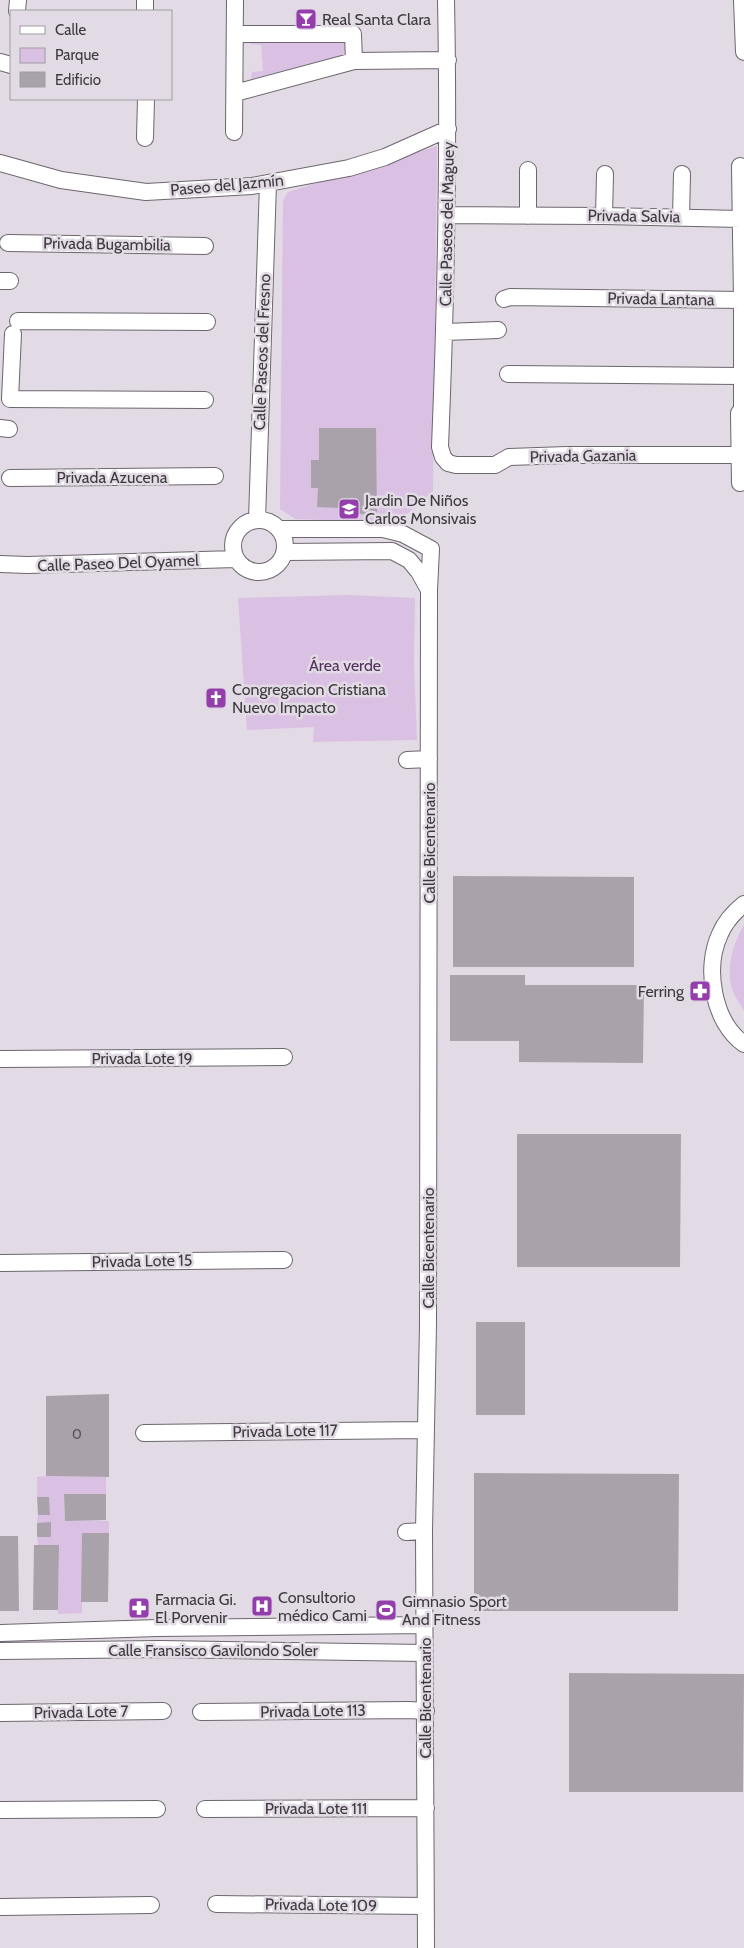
<svg xmlns="http://www.w3.org/2000/svg" width="744" height="1948" viewBox="0 0 744 1948" font-family="Cabin,sans-serif">
<style>
.green{fill:#dac0e2}
.building{fill:#a9a2ab}
.lines{fill:none;stroke-linecap:round;stroke-linejoin:round}
.minor-casing{stroke:#6c666e;stroke-width:18}
.minor{stroke:#fff;stroke-width:16}
.labels{text-anchor:middle;dominant-baseline:central;stroke-width:5;stroke-linejoin:round;paint-order:stroke}
.number-label{font-size:14px;fill:#585459}
.poi-label{font-size:16px;fill:#3d3a3e;stroke:#e2dbe5;text-anchor:start}
.street-label{font-size:16px;fill:#3d3a3e;stroke:#e2dbe5}
.park-label{font-size:16px;fill:#53305d;stroke:#e2dbe5}
</style>
<rect width="100%" height="100%" fill="#e2dbe5"/>
<path class="green" d="M348,36L350,53L251,79L252,72L263,71L261,45L250,44L251,38Z
M437,146L433,491L397,523L295,519L280,509L283,201L288,192Z
M348,595L415,598L414,664L417,740L313,742L314,727L247,730L238,598Z
M744,925V1011C740,1004 733,994 731,986C727,965 733,943 744,925Z
M46,1476L106,1477V1494L64,1495L65,1520L109,1521V1533H82V1613L58,1614L59,1545H38L37,1537H51V1523H37L38,1515L50,1514L49,1497H37V1477Z"/>
<path class="building" d="M319,428H376L377,515L341,513V508L317,507L318,488H311V460H319Z
M453,876L634,877V967H453Z
M450,975H525V985H644L643,1063L519,1062V1041H450Z
M517,1134H681L680,1267H517Z
M476,1322H525V1415H476Z
M109,1394V1477L46,1476V1396Z
M474,1473L679,1474L678,1611H474Z
M64,1494H106V1520L65,1521Z
M37,1497H49L50,1515H38Z
M51,1522V1537H37V1523Z
M82,1533H109L108,1602H81Z
M0,1536H18L19,1611H0Z
M34,1545H59L58,1610H33Z
M569,1673L744,1674L743,1792H569Z"/>
<g class="lines">
<g class="minor-casing">
<path id="minor" d="M145,0V11
M446,0C449,149 446,298 440,447L443,457L448,463L456,465H495L509,457L567,455H740
M742,0L744,52
M17,11L18,0
M235,34H353L354,61
M0,62L11,65
M235,93L354,61L448,60
M234,132L235,0
M145,138L146,99
M0,163L61,180L146,192L252,186L349,168L385,157L448,129
M740,166L742,300V408
M447,215L604,216L741,219
M528,216V170
M604,216L605,174
M681,217L682,174
M8,243L205,246
M0,281H10
M504,299L510,297L742,300
M18,321L207,322
M445,332L498,330
M13,334L10,399L205,400
M508,374L741,376
M739,413L740,483
M0,428L9,429
M10,478L215,476
M257,520L268,183
M233 546a26 26 0 1 1 52 0a26 26 0 1 1-52 0Z
M280,529H383L403,534L431,549L429,590L428,1324L424,1531L426,1948
M285,552L392,551L409,560L419,572L429,590
M0,564L27,565L236,559
M407,760L429,759
M744,904C734,912 725,922 720,934C704,968 713,1022 744,1044
M0,1059L284,1057
M0,1263L284,1260
M144,1433L426,1430
M406,1532L424,1531
M0,1633L158,1628L425,1625
M0,1651L160,1649L425,1653
M201,1712L409,1710L426,1711
M0,1713L163,1711
M205,1809L426,1808
M0,1810L157,1809
M216,1904L426,1906
M0,1907L151,1905"/>
</g>
<use href="#minor" class="minor"/>
</g>
<defs>
<g id="bar-square" transform="scale(1.125)"><rect x="-9" y="-9" width="18" height="18" rx="4" fill="#943eab" stroke="#e2dbe5"/><path d="M-6-5H6L.8 .8V4.5H3.5V6h-7V4.5H-.8V.8Z" fill="#fff"/></g>
<g id="school-square" transform="scale(1.125)"><rect x="-9" y="-9" width="18" height="18" rx="4" fill="#943eab" stroke="#e2dbe5"/><path d="M0-5L7-2L0 1L-7-2ZM-4 1L0 2.5L4 1V4Q0 6-4 4Z" fill="#fff"/></g>
<g id="church-square" transform="scale(1.125)"><rect x="-9" y="-9" width="18" height="18" rx="4" fill="#943eab" stroke="#e2dbe5"/><path d="M-1.2-6h2.4v3.5h3.3v2.4h-3.3V6h-2.4V-.1h-3.3v-2.4h3.3Z" fill="#fff"/></g>
<g id="pharmacy-square" transform="scale(1.125)"><rect x="-9" y="-9" width="18" height="18" rx="4" fill="#943eab" stroke="#e2dbe5"/><path d="M-2-6h4v4h4v4h-4v4h-4v-4h-4v-4h4Z" fill="#fff"/></g>
<g id="hospital-square" transform="scale(1.125)"><rect x="-9" y="-9" width="18" height="18" rx="4" fill="#943eab" stroke="#e2dbe5"/><path d="M-5-5h3v3.5h4V-5h3V5h-3V1.5h-4V5h-3Z" fill="#fff"/></g>
<g id="stadium-square" transform="scale(1.125)"><rect x="-9" y="-9" width="18" height="18" rx="4" fill="#943eab" stroke="#e2dbe5"/><path d="M0-5a6.5 5 0 1 0 0 10a6.5 5 0 1 0 0-10ZM-3.5-1.8h7v3.6h-7Z" fill="#fff"/></g>
</defs>
<g fill-rule="evenodd">
<use href="#bar-square" x="306" y="19"/>
<use href="#school-square" x="349" y="509"/>
<use href="#church-square" x="216" y="698"/>
<use href="#pharmacy-square" x="700" y="991"/>
<use href="#hospital-square" x="262" y="1606"/>
<use href="#pharmacy-square" x="139" y="1608"/>
<use href="#stadium-square" x="386" y="1610"/>
</g>
<g class="labels">
<g class="number-label">
<text x="77" y="1434">0</text>
</g>
<g class="poi-label">
<text x="322" y="19">Real Santa Clara</text>
<text x="365" y="500">Jardin De Niños<tspan x="365" dy="18">Carlos Monsivais</tspan></text>
<text x="232" y="689">Congregacion Cristiana<tspan x="232" dy="18">Nuevo Impacto</tspan></text>
<text x="684" y="991" text-anchor="end">Ferring</text>
<text x="278" y="1597">Consultorio<tspan x="278" dy="18">médico Cami</tspan></text>
<text x="155" y="1599">Farmacia Gi.<tspan x="155" dy="18">El Porvenir</tspan></text>
<text x="402" y="1601">Gimnasio Sport<tspan x="402" dy="18">And Fitness</tspan></text>
</g>
<g class="street-label">
<text transform="translate(227 185) rotate(-5)">Paseo del Jazmín</text>
<text transform="translate(634 216) rotate(1)">Privada Salvia</text>
<text transform="translate(447 224) rotate(-89)">Calle Paseos del Maguey</text>
<text transform="translate(107 244) rotate(1)">Privada Bugambilia</text>
<text transform="translate(661 299) rotate(1)">Privada Lantana</text>
<text transform="translate(262 352) rotate(-88)">Calle Paseos del Fresno</text>
<text transform="translate(583 456) rotate(-1)">Privada Gazania</text>
<text x="112" y="477">Privada Azucena</text>
<text transform="translate(118 563) rotate(-2)">Calle Paseo Del Oyamel</text>
<text transform="translate(429 843) rotate(-90)">Calle Bicentenario</text>
<text x="142" y="1058">Privada Lote 19</text>
<text transform="translate(428 1248) rotate(-90)">Calle Bicentenario</text>
<text transform="translate(142 1261) rotate(-1)">Privada Lote 15</text>
<text transform="translate(285 1431) rotate(-1)">Privada Lote 117</text>
<text x="213" y="1650">Calle Fransisco Gavilondo Soler</text>
<text transform="translate(425 1698) rotate(-90)">Calle Bicentenario</text>
<text transform="translate(313 1711) rotate(-1)">Privada Lote 113</text>
<text transform="translate(81 1712) rotate(-1)">Privada Lote 7</text>
<text x="316" y="1808">Privada Lote 111</text>
<text transform="translate(321 1905) rotate(1)">Privada Lote 109</text>
</g>
<g class="park-label">
<text x="345" y="665">Área verde</text>
</g>
</g>
<rect x="10" y="10" width="162" height="90" fill="#e2dbe5" stroke="#a09ba2"/>
<rect x="20" y="26" width="25" height="8" fill="#ffffff" stroke="#a09ba2"/>
<text x="55" y="35" font-size="15" fill="#3d3a3e">Calle</text>
<rect x="20" y="48" width="25" height="15" fill="#dac0e2" stroke="#a09ba2"/>
<text x="55" y="60" font-size="15" fill="#3d3a3e">Parque</text>
<rect x="20" y="72" width="25" height="15" fill="#a9a2ab" stroke="#a09ba2"/>
<text x="55" y="85" font-size="15" fill="#3d3a3e">Edificio</text>
</svg>
